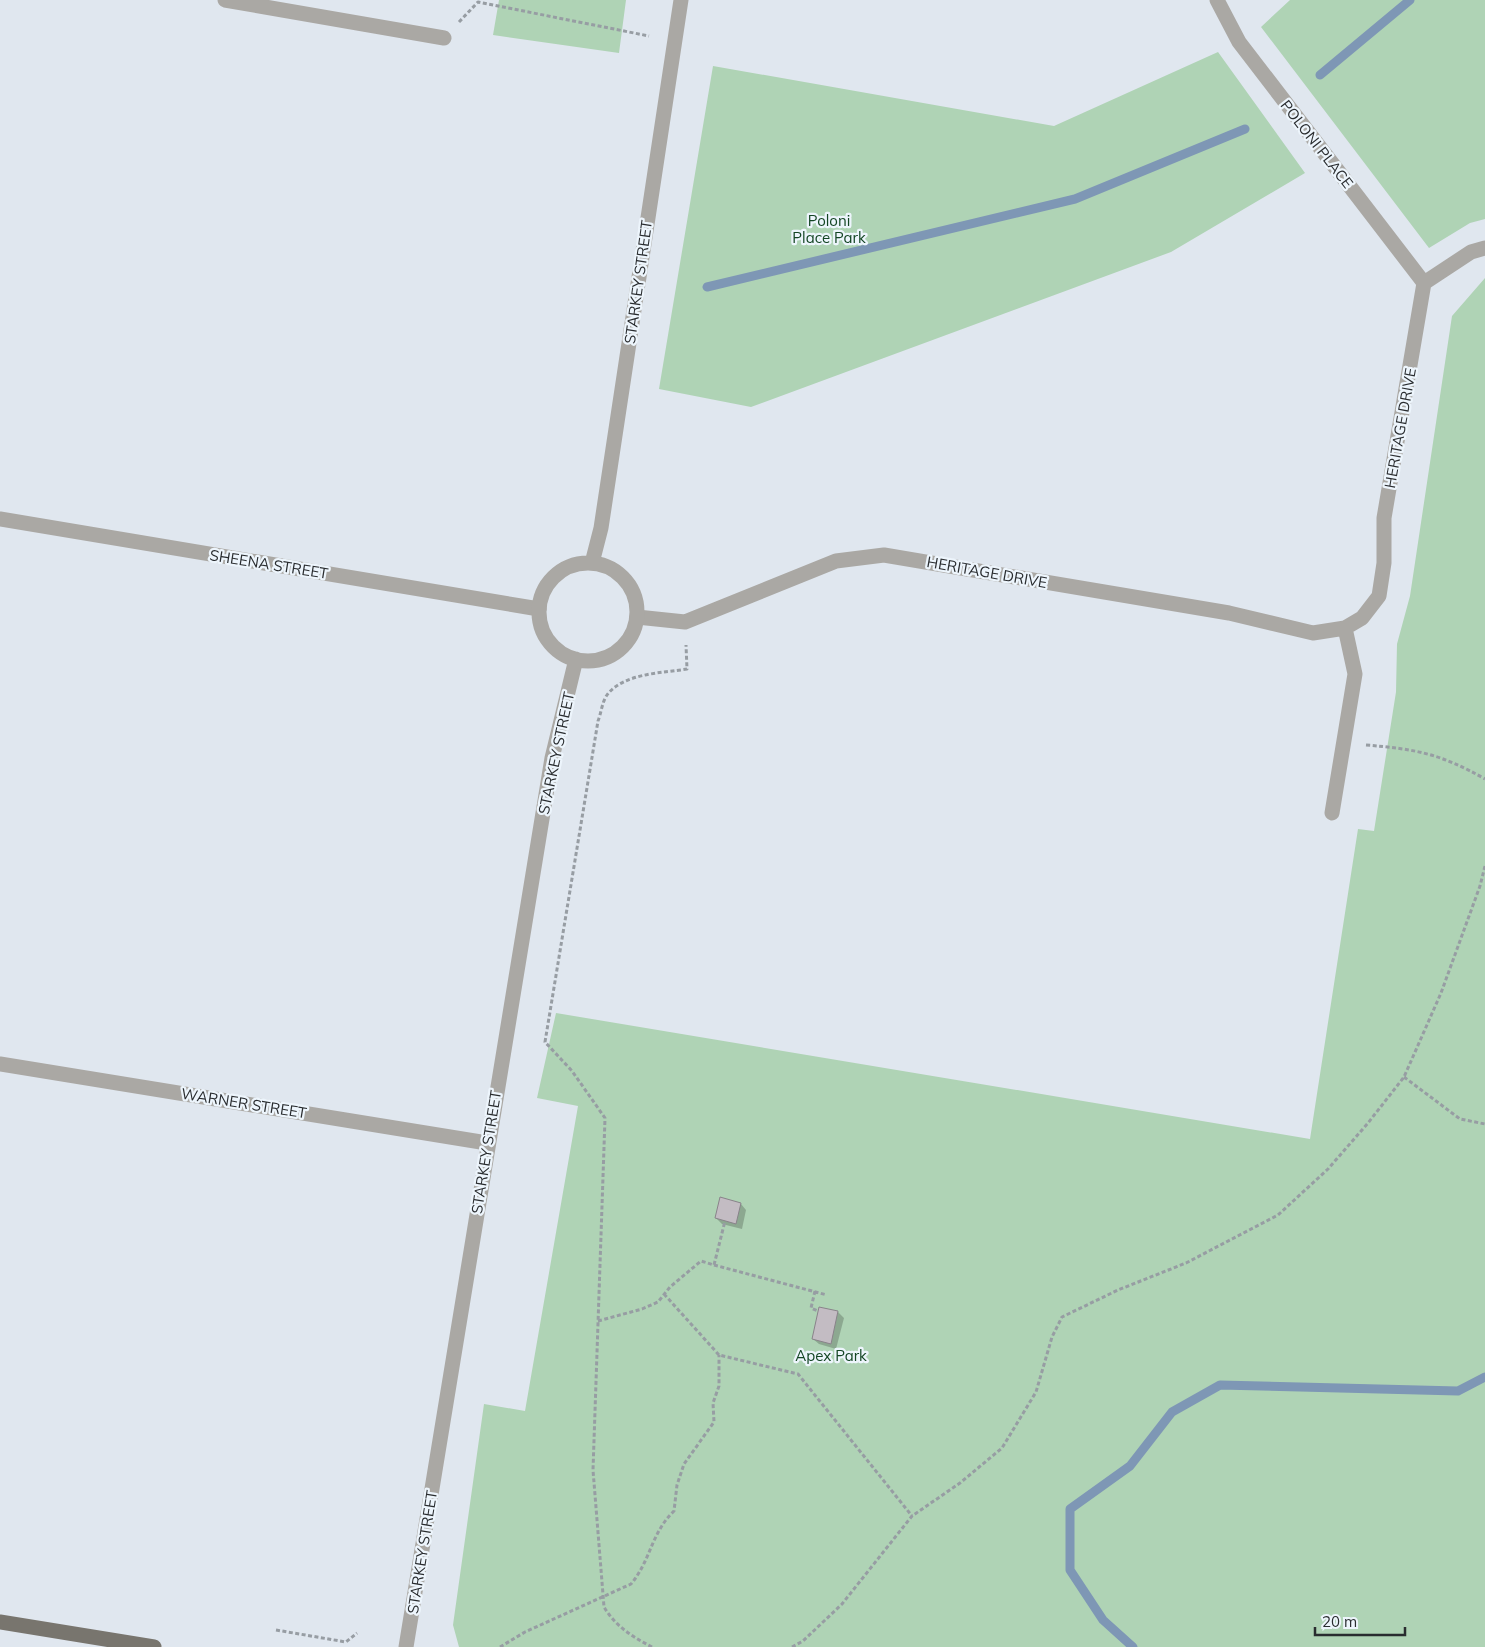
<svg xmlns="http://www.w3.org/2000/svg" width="1485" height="1647" viewBox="0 0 1485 1647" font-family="Mulish,sans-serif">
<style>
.green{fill:#afd3b5}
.shadow{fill:#0003}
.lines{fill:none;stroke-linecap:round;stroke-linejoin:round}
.stream{stroke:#7e97b5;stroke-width:9}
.building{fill:#c3bcc3;stroke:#89838a}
.path{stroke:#979da3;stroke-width:3;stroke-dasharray:4 2.5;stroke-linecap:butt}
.minor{stroke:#aaa8a4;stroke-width:15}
.tertiary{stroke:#aaa8a4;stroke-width:15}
.primary{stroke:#78756e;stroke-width:15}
.labels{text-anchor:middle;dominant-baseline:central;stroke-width:4.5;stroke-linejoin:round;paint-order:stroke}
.street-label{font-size:15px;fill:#292c2f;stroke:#edf5fc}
.park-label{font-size:15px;fill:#134523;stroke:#edf5fc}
</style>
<rect width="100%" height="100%" fill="#e0e7ef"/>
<path class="green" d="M499,0H626L619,53L493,35Z
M1290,0H1485V219L1470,223L1429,248L1261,27Z
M1218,52L1305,173L1171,252L751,407L659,389L713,66L1054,126Z
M1485,278V1647H459L453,1625L484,1404L525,1411L578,1106L537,1098L556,1013L1310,1139L1358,829L1374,831L1396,692L1397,644L1410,596L1452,316Z"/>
<path class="shadow" d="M741,1204L746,1210L742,1229L722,1224L716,1218Z
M838,1312L844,1318L836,1349L819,1344L813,1339Z"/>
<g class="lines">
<path class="stream" d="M1320,75L1410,0
M707,287L1075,199L1245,129
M1133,1647L1103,1620L1070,1570V1509L1130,1466L1172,1412L1220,1385L1458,1391L1485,1377"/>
</g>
<path class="building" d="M720,1197L741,1203L736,1224L715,1218Z
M819,1307L838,1311L831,1344L812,1339Z"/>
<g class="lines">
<path class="path" d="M459,22L478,2L649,36
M1366,745C1416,749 1441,754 1485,779
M1404,1077L1460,1119L1485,1124
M714,1265L827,1295
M815,1291L811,1308L818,1311
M664,1294L719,1355L798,1374L912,1516
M598,1321L642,1309L658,1302L670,1287L701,1261L714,1265L725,1221
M276,1630L346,1642L357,1633
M500,1647L525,1632L631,1584C651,1560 651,1533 674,1511L677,1485L684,1464L714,1422L713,1403L719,1386V1355
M652,1647C633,1637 616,1627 604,1607L593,1470L605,1118L572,1071L545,1042L598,721C601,714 602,702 607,695C623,673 663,673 687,669L686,645
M792,1647L803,1641L842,1604L912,1516L960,1483L1002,1448L1036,1392L1052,1337L1062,1317L1118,1290L1186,1263L1278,1215L1328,1169L1368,1123L1404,1077L1441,993L1480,886L1485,866"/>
<path class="minor" d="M225,0L444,38
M1217,0L1239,42L1424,283
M0,519L539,609
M637,617L685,622L836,561L884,555L1229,613L1313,633L1345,628L1362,618L1379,596L1384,563V518L1424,283L1471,252L1485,248
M1332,813L1355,674L1345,628
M0,1064L487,1143"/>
<path class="tertiary" d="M592,563L601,528L681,0
M539 612a49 49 0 1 1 98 0a49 49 0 1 1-98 0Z
M406,1647L552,758L576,659"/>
<path class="primary" d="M0,1622L154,1647"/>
</g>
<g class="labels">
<g class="street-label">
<text transform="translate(1317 144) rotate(52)">POLONI PLACE</text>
<text transform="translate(638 282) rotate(-82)">STARKEY STREET</text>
<text transform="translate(1400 428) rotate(-80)">HERITAGE DRIVE</text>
<text transform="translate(269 564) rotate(9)">SHEENA STREET</text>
<text transform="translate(987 572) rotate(10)">HERITAGE DRIVE</text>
<text transform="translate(556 753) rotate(-78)">STARKEY STREET</text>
<text transform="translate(244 1103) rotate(9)">WARNER STREET</text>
<text transform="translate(486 1152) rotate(-81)">STARKEY STREET</text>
<text transform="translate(422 1552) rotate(-81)">STARKEY STREET</text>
</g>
<g class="park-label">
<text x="829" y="220">Poloni<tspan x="829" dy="17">Place Park</tspan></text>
<text x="831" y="1355">Apex Park</text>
</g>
</g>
<path d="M1315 1627v8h90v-8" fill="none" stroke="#292c2f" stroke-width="2.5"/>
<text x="1322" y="1627" font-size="15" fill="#292c2f" stroke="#edf5fc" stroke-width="4" paint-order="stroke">20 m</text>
</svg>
